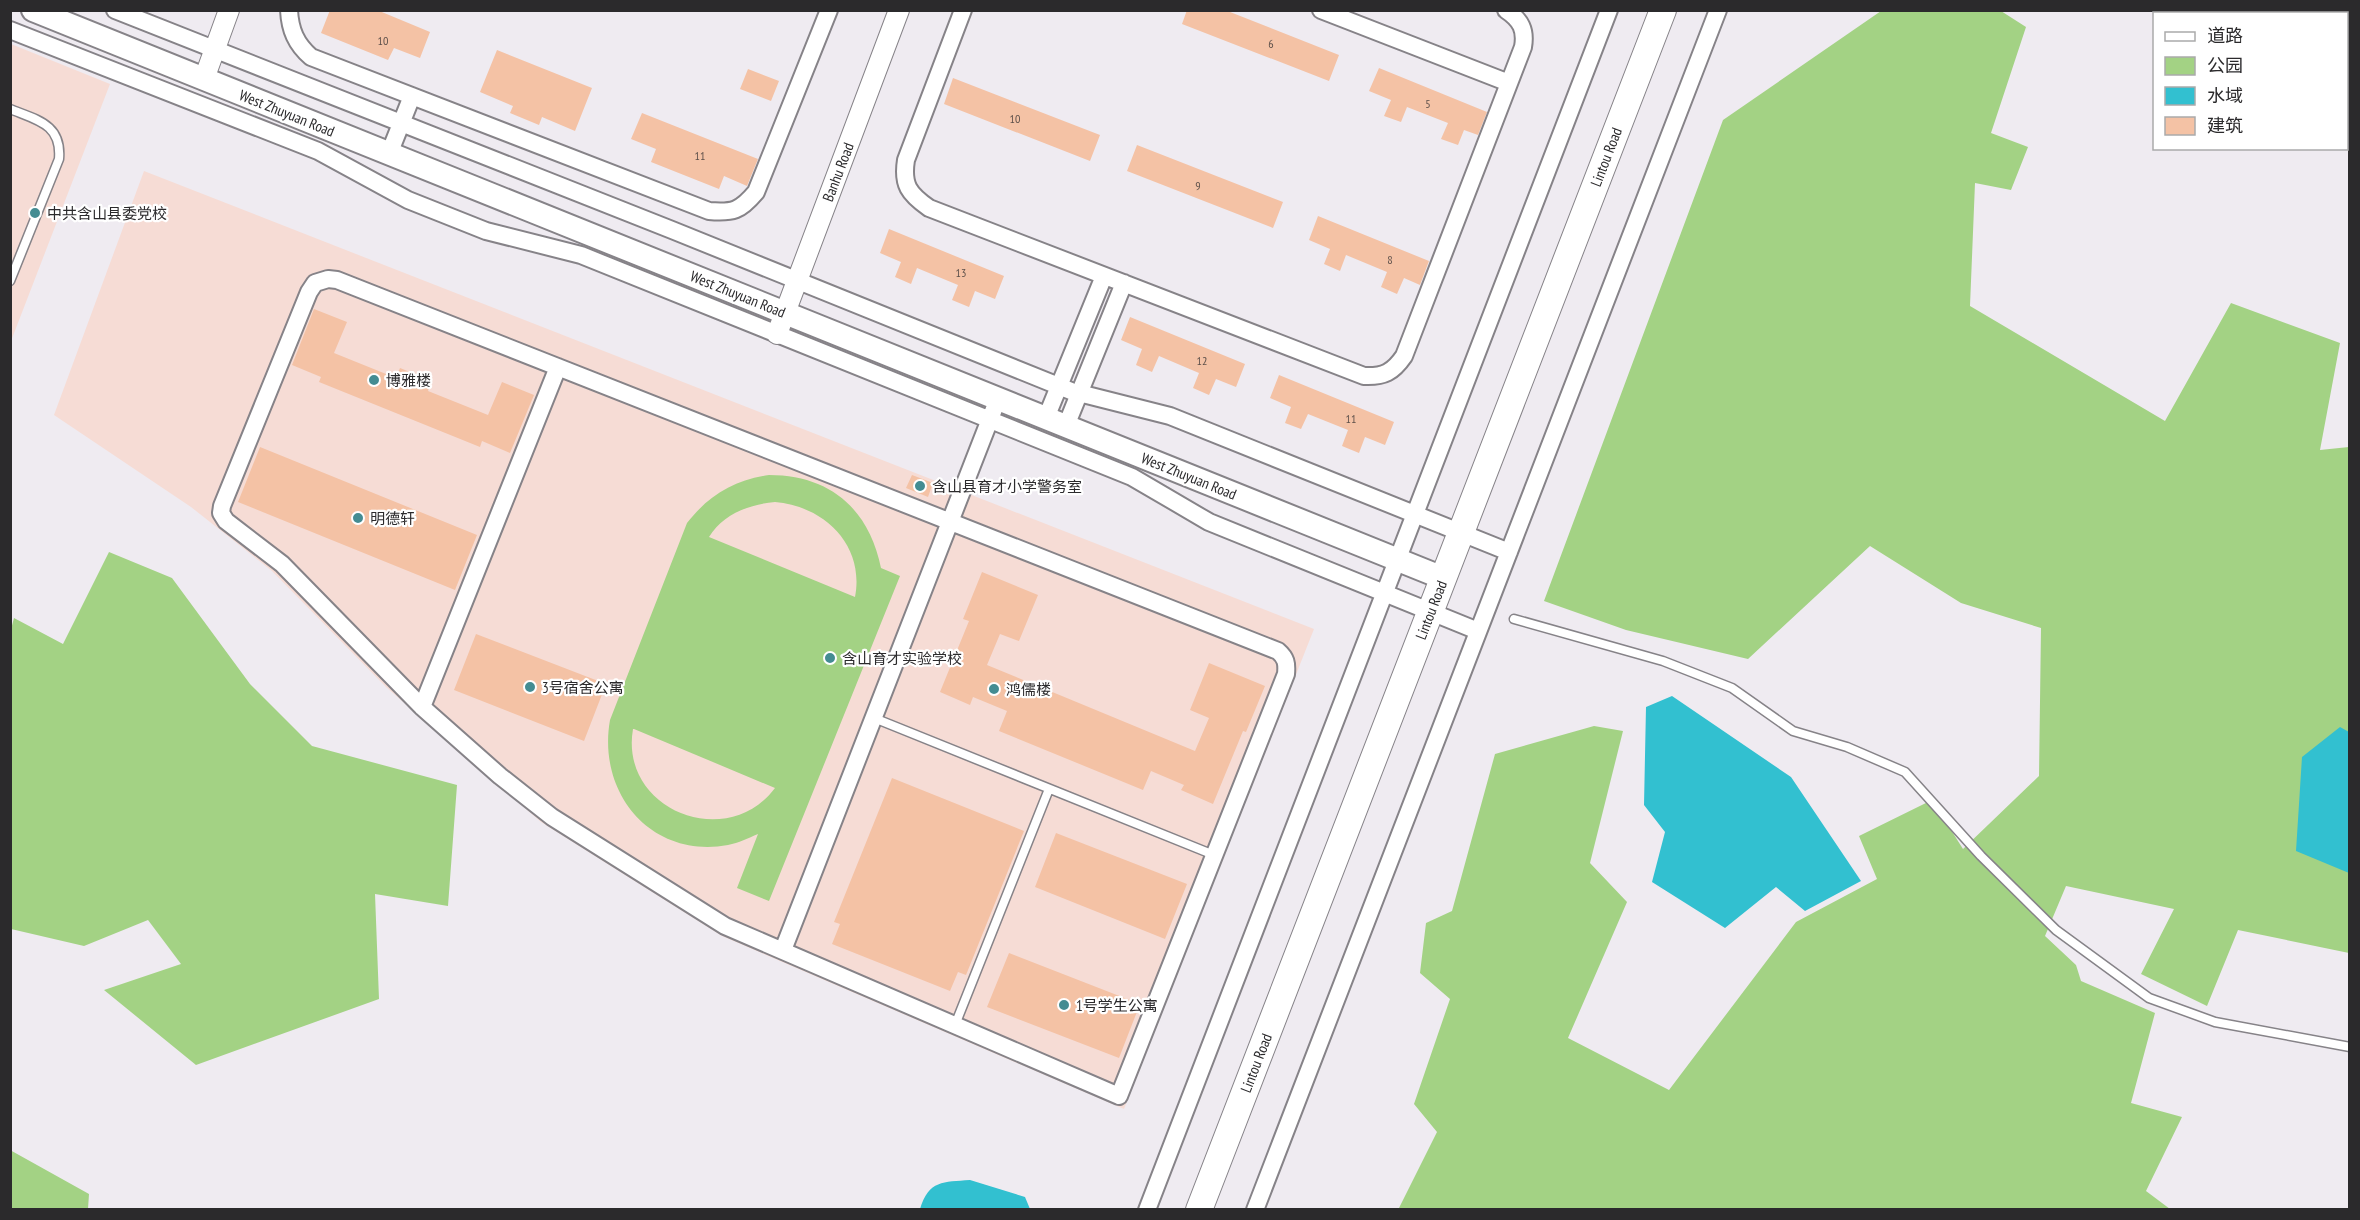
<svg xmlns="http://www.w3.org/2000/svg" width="2360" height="1220" viewBox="0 0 2360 1220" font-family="'PT Sans Narrow','Noto Sans SC',sans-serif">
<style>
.education{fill:#f6dcd5}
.green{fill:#a3d284;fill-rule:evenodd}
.water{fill:#32c0d0}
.building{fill:#f4c2a5}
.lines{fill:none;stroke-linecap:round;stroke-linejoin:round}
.service-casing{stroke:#868388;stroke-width:11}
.minor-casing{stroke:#868388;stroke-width:20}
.tertiary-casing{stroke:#868388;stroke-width:22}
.secondary-casing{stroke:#868388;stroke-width:26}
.primary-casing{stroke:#868388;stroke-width:28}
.service{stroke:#fff;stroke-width:8}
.minor{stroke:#fff;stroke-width:16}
.tertiary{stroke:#fff;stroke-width:20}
.secondary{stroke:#fff;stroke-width:22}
.primary{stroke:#fff;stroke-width:26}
.poi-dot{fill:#448c92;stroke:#fff;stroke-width:2}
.labels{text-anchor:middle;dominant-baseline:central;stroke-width:4.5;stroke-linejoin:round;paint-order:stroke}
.number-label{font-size:12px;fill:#5d504a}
.street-label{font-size:15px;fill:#2b2a2c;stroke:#fff}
.poi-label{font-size:15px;fill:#2b2a2c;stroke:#fff;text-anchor:start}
</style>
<rect width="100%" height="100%" fill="#efebf1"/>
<path class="education" d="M11,44L110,84L11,341Z
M144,171L1314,629L1124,1109L722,936L541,822L386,687L272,571L191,507L54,415Z"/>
<path class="green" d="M1881,11H2001L2026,27L1991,133L2028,147L2011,190L1975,183L1970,306L2165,421L2231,303L2340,343L2320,450L2349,447V953L2238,930L2207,1006L2141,974L2174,909L2066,886L2045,936L2076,965L2081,981L2155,1013L2131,1103L2182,1117L2146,1191L2170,1209L1398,1210L1437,1132L1414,1104L1450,999L1420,973L1426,923L1452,911L1495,754L1594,726L1623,731L1590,863L1627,902L1568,1038L1669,1090L1796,922L1877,879L1859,836L1932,800L1963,849L2039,776L2041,628L1961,603L1870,546L1748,659L1626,630L1544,601L1723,120Z
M769,475C830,475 869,509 881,568L900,576L769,901L737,888L758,834C748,838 739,843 728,845C651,859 597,793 610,720L687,523C709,495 734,480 769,475ZM775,502C824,506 865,545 855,597L709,537C723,514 750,504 775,502ZM633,729H634L775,788C726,853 619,809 633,729Z
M109,552L172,578L250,684L312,746L457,785L448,906L375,894L379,999L196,1065L104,990L181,964L148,920L84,946L11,929L10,633L14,618L63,644Z
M10,1150L89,1194L88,1209H11Z"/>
<path class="water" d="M1672,696L1791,777L1861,881L1805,911L1776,887L1725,928L1652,882L1665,832L1644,805L1646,707Z
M2340,727L2349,732V873L2296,851L2302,757Z
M970,1180L1025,1197L1030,1209H920C929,1180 943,1182 970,1180Z"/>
<path class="building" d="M330,10H377L430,32L420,58L394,48L388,60L321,33Z
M1187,10H1225L1339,55L1329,81L1182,24Z
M497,50L592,88L575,131L542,117L539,125L510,113L513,106L480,92Z
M1379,68L1487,112L1478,135L1464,130L1458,145L1441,139L1448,123L1407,107L1401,122L1384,116L1391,100L1369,91Z
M748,69L779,81L771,101L740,89Z
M953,78L1100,135L1090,161L944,104Z
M642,113L758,159L747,186L724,176L719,189L651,162L656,149L631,139Z
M1137,145L1283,202L1273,228L1127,171Z
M1318,216L1429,261L1420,285L1404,278L1397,294L1381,287L1387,272L1346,255L1340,271L1324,264L1330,249L1309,240Z
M889,229L1004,276L995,299L975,291L969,307L952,300L958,285L917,268L911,284L895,277L901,262L880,253Z
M314,309L347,322L334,353L396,378L400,368L432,381L428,391L488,415L502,382L534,395L510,453L482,441L480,447L319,382L321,377L292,365Z
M1130,317L1245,364L1236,387L1216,379L1209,395L1193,388L1199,373L1159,356L1152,372L1136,365L1142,349L1121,340Z
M1279,375L1394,422L1385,445L1365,437L1359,453L1342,446L1348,430L1308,414L1301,429L1285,423L1291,407L1270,398Z
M260,447L477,535L455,590L238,502Z
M912,475L933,483L928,497L906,488Z
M982,572L1038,595L1019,641L1000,634L987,665L1195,751L1209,718L1190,710L1209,663L1265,686L1246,732L1243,731L1213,804L1181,790L1184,785L1151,771L1143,790L999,731L1007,711L973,697L970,705L940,692L969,621L963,619Z
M476,634L606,684L584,741L454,690Z
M892,778L1024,831L966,975L958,972L950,991L832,944L840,924L834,922Z
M1056,833L1187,884L1165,939L1035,887Z
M1009,953L1140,1004L1119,1058L987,1007Z"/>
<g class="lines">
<g class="service-casing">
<path id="service" d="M10,109C37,120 62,124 59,159L10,281
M1514,619L1663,661L1732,688L1793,731L1847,747L1905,772L1981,856L2056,930L2149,998L2215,1022L2350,1047
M874,718L1214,855
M955,1025L1049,789"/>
</g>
<g class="minor-casing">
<path id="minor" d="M115,10L672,230L1071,391L1170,416L1509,552
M289,10C290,30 296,44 311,57L709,211C733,213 740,211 756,192L829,10
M963,10L906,160C902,185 909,194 929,208L1364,376C1384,377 1393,372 1404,356L1523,47C1526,30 1521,20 1506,10
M1321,10L1509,83
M10,30L318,151L408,200L486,231L581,255L1132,477L1209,522L1478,631
M389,154L412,96
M328,279L337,280L1278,651C1286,658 1287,663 1286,674L1119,1096L725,926L552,817L500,776L422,707L282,564L226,521L221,513L222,506L309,292L315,283Z
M1046,418L1104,276
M1066,426L1124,283
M422,707L558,367
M783,950L994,409
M1147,1210L1609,10
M1255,1210L1718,10"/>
</g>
<g class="tertiary-casing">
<path id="tertiary" d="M204,79L229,10
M777,334L899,10"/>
</g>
<g class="secondary-casing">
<path id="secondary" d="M33,10L1443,578"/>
</g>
<g class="primary-casing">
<path id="primary" d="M1199,1210L1663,10"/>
</g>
<use href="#service" class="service"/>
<use href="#minor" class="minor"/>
<use href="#tertiary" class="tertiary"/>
<use href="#secondary" class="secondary"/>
<use href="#primary" class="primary"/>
</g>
<g class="poi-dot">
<circle cx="35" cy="213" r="6"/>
<circle cx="374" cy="380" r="6"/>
<circle cx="920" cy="486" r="6"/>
<circle cx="358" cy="518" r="6"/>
<circle cx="830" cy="658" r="6"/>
<circle cx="530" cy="687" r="6"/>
<circle cx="994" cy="689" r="6"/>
<circle cx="1064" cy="1005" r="6"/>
</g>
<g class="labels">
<g class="number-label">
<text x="383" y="40">10</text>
<text x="1271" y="43">6</text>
<text x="1428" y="103">5</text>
<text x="1015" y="118">10</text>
<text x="700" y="155">11</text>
<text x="1198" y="185">9</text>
<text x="1390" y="259">8</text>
<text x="961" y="272">13</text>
<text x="1202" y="360">12</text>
<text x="1351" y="418">11</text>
</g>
<g class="street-label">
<text transform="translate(287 113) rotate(22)">West Zhuyuan Road</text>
<text transform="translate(1606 157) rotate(-69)">Lintou Road</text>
<text transform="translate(838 172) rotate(-69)">Banhu Road</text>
<text transform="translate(738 294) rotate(22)">West Zhuyuan Road</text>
<text transform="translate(1189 476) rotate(22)">West Zhuyuan Road</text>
<text transform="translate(1431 610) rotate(-69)">Lintou Road</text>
<text transform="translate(1256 1063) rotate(-69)">Lintou Road</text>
</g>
<g class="poi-label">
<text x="47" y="213">中共含山县委党校</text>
<text x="386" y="380">博雅楼</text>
<text x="932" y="486">含山县育才小学警务室</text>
<text x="370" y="518">明德轩</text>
<text x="842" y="658">含山育才实验学校</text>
<text x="542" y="687">3号宿舍公寓</text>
<text x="1006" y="689">鸿儒楼</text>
<text x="1076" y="1005">1号学生公寓</text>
</g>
</g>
<rect width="2360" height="1220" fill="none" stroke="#2b2a2c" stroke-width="24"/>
<rect x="2153" y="12" width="195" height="138" fill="#ffffff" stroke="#aaaaab" stroke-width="1.5"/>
<rect x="2165" y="32" width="30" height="9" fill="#ffffff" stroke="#aaaaab" stroke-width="1.5"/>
<text x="2207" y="42" font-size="18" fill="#2b2a2c">道路</text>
<rect x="2165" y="57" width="30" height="18" fill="#a3d284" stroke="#aaaaab" stroke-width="1.5"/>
<text x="2207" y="72" font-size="18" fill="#2b2a2c">公园</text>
<rect x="2165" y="87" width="30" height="18" fill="#32c0d0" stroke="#aaaaab" stroke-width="1.5"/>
<text x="2207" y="102" font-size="18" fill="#2b2a2c">水域</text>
<rect x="2165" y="117" width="30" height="18" fill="#f4c2a5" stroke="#aaaaab" stroke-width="1.5"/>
<text x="2207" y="132" font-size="18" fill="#2b2a2c">建筑</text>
</svg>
